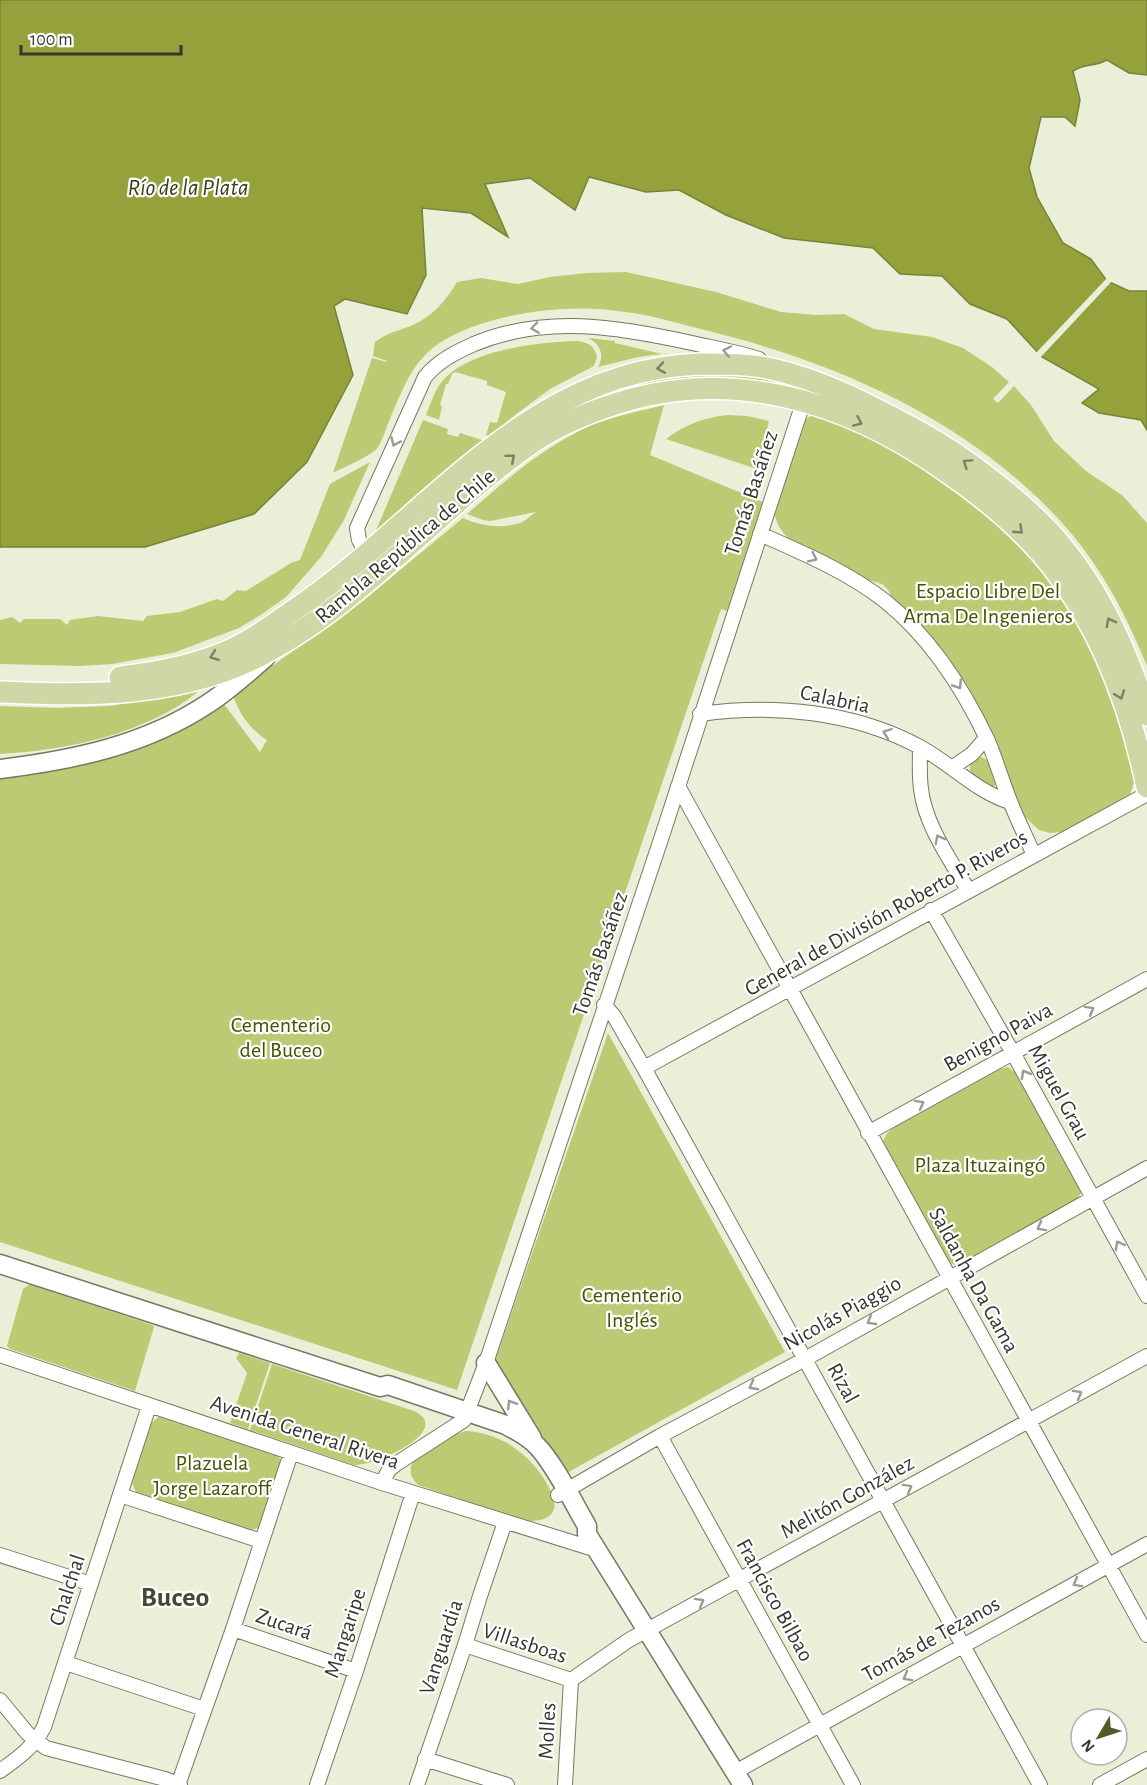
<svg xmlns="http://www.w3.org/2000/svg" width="1147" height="1785" viewBox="0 0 1147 1785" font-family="'Alegreya Sans',sans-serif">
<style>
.green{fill:#bcca74}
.water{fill:#95a23c;stroke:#788238;stroke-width:1.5}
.pier{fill:#eaefd7}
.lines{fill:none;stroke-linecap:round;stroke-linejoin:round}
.street-casing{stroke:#757964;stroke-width:16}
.secondary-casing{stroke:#757964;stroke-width:21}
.primary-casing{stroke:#fff;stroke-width:24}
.street{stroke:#fff;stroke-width:14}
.secondary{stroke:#fff;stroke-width:18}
.primary{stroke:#d0d7a6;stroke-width:21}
.oneway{stroke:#9a9b96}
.oneway2{stroke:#7b7f64}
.labels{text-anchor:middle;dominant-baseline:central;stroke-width:4.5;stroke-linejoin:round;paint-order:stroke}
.street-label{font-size:22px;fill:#35372e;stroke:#fff}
.park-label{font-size:22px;fill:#495202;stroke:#fff}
.water-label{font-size:24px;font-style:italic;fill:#373d13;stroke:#fff}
.district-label{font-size:28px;font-weight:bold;fill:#444834;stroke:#fff}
</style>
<rect width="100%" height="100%" fill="#eaefd7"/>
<path class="green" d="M626,272L716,292L781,312L816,315L844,314L874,329L932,337L963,348L992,367L1009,382L993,399L998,403L1014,386L1031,405L1054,441L1086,471L1122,495L1147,523V666C1122,605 1094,553 1046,506C952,412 828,360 701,329C676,323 651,315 625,312C576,304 519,310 472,327C419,347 411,370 390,419C386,428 383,439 378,447C372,456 344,467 333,473L372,358L387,362V361L373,356L375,342C387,333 392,333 405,328C429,320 444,304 457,282L481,278L518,284L550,277L587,273Z
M588,338L615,341V343L662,354L638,357L598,367C605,355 600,344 588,338Z
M578,341C589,343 595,346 597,357L594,366L550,389L515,415L490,437L486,435L490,422L497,423L506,392L487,385V381L455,372L452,374L448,384H446L440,405L442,406L439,420L426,415C431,403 435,388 445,378C474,349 539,342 578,341Z
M679,374H747L795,385L833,400L798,390L595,401L316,610L339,591L355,573L487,460L603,391Z
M664,405L650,455L763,502L727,611L721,609L457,1390L0,1242V775L50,770L221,700L260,752L267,740C250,729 238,713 233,694L365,599L463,518C480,526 501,529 520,523C526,521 531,515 536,512L490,521L483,520L467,514C506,480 544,446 592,425C615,416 640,411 664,405Z
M814,414L877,439L939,475L1015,537L1062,591L1106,680L1136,776L1130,795L1122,801L1062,832L1050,833L1039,830L1025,817L1000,759L893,600C887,584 881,582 865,580L790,540C781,531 777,525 774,512L806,419Z
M728,415L747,416L769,421L757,469L666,439C684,425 705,417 728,415Z
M423,420L448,429L447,434L458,437L460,433L482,440V443L374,535Z
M370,462L344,520L321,557L286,597L262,614L239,628L173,653L112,664L81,666L0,664V620L12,617L20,623L24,619H60L67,625L70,620L98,616L143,621L147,616L180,612L217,599L223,601L237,590L246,591L291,563L300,560L330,484Z
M199,691C146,734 68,750 0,754V706L57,708L109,706Z
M981,757L989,761L997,783L992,788C982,781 965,775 971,761Z
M608,1033L785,1352L565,1474L495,1361Z
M1008,1067L1017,1074L1082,1191L1076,1201L962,1264L955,1265L948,1262L883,1145C883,1136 889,1131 896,1126L997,1070Z
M30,1284L152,1325L154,1327L135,1391L10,1349L7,1346L23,1289Z
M239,1353L270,1363L248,1429L230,1423L247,1373L236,1358Z
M272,1364L414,1411C455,1430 375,1466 354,1465L250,1430Z
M160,1416H166L277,1455L280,1459V1465L258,1528L248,1531L137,1494L132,1483L151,1423Z
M465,1431C483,1431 506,1440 520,1452C533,1462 548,1481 553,1497C561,1520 535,1523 520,1520L418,1485C391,1459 445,1438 465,1431Z"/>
<path class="water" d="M0,0H1147V75L1129,73L1107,60C1094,67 1086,63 1073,71L1080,100L1075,126L1065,117H1041L1029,168L1037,197L1063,243L1091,259L1107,281L1129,291H1147V430L1141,420L1099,413L1082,403L1099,389L1042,357L1007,319L970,304L942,276L900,274L873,248L784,238L726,215L679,190L646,192L589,177L575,210L530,178L485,184L508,237L471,213L422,208L426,275L407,314L345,299L334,306L353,375L307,462L254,514L145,547H0Z"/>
<path class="pier" d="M1108,277L1113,280L1039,359L1035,354Z"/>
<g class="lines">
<g class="street-casing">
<path id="street" d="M760,534C803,553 848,572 885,601C931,638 963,688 988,741C996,760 1002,781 1010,801C1017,819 1026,837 1034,855
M367,554L359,540L357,528L425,377C438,361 456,352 474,344C546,314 619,327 692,343C714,348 737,352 759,359
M700,714C774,704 853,711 920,747C951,764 977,792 1010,802
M920,747C920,761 919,775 921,789C925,825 950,859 968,890
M953,767L972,754L986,738
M678,786L1147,1635
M931,910L1013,1053L1147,1296
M604,1005L614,1016L644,1068L1040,1785
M644,1068L1147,794
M868,1133L1147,979
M0,1355L382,1483L597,1550
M660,1436L853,1785
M382,1483L389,1470L396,1464L464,1420L486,1363L663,833L804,400
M120,1495L261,1541
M558,1495L660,1436L805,1359L1147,1168
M0,1555L91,1584
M233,1629L356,1671
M465,1645L571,1680
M66,1663L204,1709
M571,1680L629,1640L1147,1356
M0,1700L28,1734L46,1748L165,1779L180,1785
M425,1759L507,1785
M0,1771C18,1758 34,1747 44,1727L149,1406
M735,1772L1147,1544
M178,1785L233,1629L291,1453
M317,1785L356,1671L413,1493
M417,1785L465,1645L480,1596L505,1522
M565,1785L571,1680
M1100,1785L1147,1759"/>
</g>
<g class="secondary-casing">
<path id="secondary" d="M0,769C74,760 146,745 209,703C229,690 248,673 266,657
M0,1264L380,1387L388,1385L506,1425C517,1431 529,1437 537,1446C554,1463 574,1504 587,1526V1534L743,1785
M486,1363L532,1438"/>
</g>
<g class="primary-casing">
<path id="primary" d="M120,677C156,673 193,666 226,652C254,640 278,621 303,604C431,514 531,368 702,364C725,364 750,364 772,369C822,380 869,405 914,429C963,455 1030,506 1064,549C1103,597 1129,657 1147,715
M0,692C83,696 172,697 249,661C354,611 430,517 523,449C548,430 577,417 606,407C727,364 846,400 947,472C986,499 1025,531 1054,569C1102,631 1131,710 1147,787"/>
</g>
<use href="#street" class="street"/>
<use href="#secondary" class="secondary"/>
<use href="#primary" class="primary"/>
</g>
<defs><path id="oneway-chevron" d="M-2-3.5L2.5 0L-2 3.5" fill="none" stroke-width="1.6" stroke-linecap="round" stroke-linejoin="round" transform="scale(1.5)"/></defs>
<g class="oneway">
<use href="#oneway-chevron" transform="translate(535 328) rotate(172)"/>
<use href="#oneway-chevron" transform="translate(727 351) rotate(-168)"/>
<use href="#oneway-chevron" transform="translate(395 442) rotate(114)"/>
<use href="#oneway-chevron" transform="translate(813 558) rotate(26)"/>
<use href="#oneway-chevron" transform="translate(958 685) rotate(57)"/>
<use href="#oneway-chevron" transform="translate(887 733) rotate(-160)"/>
<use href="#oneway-chevron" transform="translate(939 839) rotate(-118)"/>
<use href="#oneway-chevron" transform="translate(1090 1010) rotate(-29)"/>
<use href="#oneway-chevron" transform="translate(1025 1074) rotate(-119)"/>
<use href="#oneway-chevron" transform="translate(920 1104) rotate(-29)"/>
<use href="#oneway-chevron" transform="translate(1041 1227) rotate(151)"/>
<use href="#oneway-chevron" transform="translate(1119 1245) rotate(-119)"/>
<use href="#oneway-chevron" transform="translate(871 1321) rotate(150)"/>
<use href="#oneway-chevron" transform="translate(753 1386) rotate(152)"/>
<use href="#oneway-chevron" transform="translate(1078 1394) rotate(-29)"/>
<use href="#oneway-chevron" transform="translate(511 1404) rotate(-122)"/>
<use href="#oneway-chevron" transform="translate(908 1488) rotate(-29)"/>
<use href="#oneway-chevron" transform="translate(1077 1583) rotate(151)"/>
<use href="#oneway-chevron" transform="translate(700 1602) rotate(-29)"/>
<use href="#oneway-chevron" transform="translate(907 1677) rotate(151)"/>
</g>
<g class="oneway2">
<use href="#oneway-chevron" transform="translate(661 368) rotate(171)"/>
<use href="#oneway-chevron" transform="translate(858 422) rotate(24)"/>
<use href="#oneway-chevron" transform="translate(511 458) rotate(-40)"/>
<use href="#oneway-chevron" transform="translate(967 463) rotate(-145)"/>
<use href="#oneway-chevron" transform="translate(1019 530) rotate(43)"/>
<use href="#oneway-chevron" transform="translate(1110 622) rotate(-118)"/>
<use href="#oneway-chevron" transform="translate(214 656) rotate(160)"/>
<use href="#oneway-chevron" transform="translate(1120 695) rotate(70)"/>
</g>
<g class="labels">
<g class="street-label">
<text transform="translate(751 493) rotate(-72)">Tomás Basáñez</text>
<text transform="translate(405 546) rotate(-40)">Rambla República de Chile</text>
<text transform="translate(835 699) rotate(12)">Calabria</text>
<text transform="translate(886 913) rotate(-29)">General de División Roberto P. Riveros</text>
<text transform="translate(600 954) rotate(-71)">Tomás Basáñez</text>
<text transform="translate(998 1037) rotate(-29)">Benigno Paiva</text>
<text transform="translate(1059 1092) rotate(61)">Miguel Grau</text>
<text transform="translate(974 1280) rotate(61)">Saldanha Da Gama</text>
<text transform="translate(842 1313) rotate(-29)">Nicolás Piaggio</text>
<text transform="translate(843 1383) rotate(61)">Rizal</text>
<text transform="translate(305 1432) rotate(18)">Avenida General Rivera</text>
<text transform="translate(847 1497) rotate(-29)">Melitón González</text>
<text transform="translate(67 1590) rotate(-72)">Chalchal</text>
<text transform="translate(775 1600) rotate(61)">Francisco Bilbao</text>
<text transform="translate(284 1624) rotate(19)">Zucará</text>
<text transform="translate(345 1633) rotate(-72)">Mangaripe</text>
<text transform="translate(931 1639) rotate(-29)">Tomás de Tezanos</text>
<text transform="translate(525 1643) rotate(18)">Villasboas</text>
<text transform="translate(441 1647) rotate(-72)">Vanguardia</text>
<text transform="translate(547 1731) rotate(-87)">Molles</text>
</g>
<g class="park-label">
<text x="988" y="591">Espacio Libre Del<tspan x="988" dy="25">Arma De Ingenieros</tspan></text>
<text x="281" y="1025">Cementerio<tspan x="281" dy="25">del Buceo</tspan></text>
<text x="980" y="1165">Plaza Ituzaingó</text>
<text x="632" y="1295">Cementerio<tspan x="632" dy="25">Inglés</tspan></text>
<text x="212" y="1463">Plazuela<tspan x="212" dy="25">Jorge Lazaroff</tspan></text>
</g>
<g class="water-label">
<text x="188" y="188">Río de la Plata</text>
</g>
<g class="district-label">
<text x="175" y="1598">Buceo</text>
</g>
</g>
<g transform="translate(1099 1737) rotate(231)"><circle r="28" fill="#ffffff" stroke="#aeafab" stroke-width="1.5"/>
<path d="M0-4.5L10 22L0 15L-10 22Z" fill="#535b29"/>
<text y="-9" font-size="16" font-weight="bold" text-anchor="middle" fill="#35372e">N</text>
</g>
<path d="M21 45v9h160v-9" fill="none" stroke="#35372e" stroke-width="3"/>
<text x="30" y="45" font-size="18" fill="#35372e" stroke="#ffffff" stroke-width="4.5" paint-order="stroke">100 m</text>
</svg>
